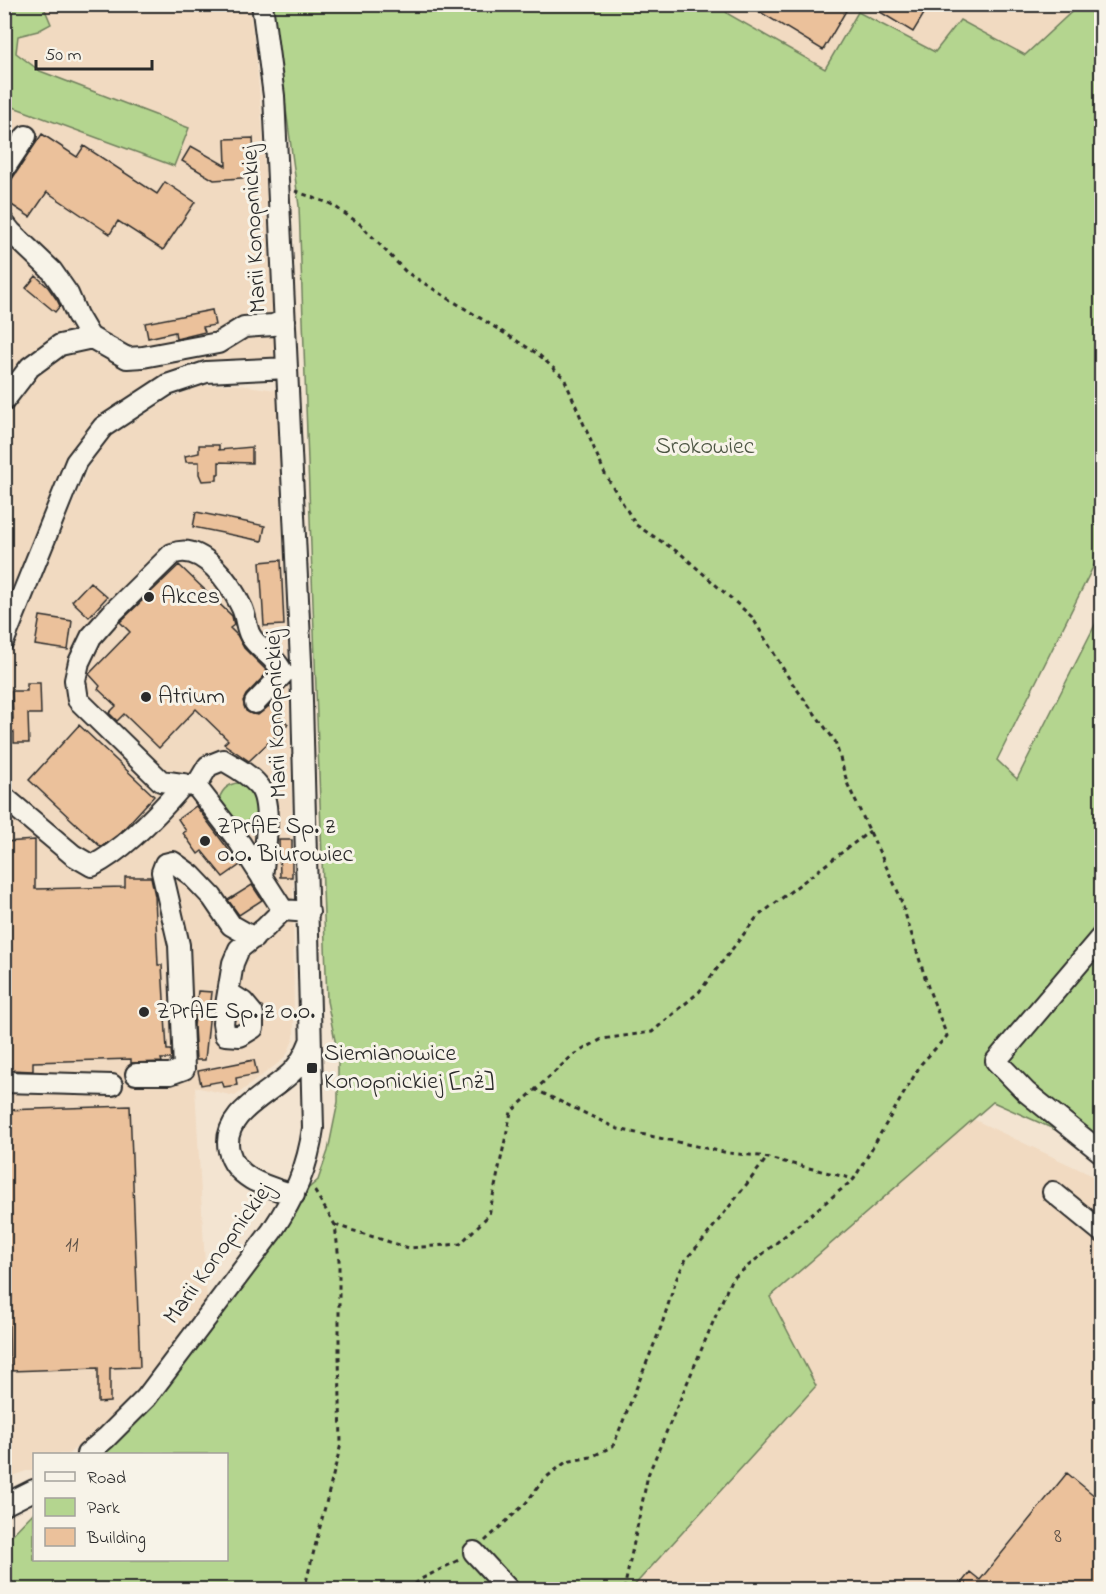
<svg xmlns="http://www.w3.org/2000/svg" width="1106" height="1594" viewBox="0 0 1106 1594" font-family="'Indie Flower',sans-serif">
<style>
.built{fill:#f1dac1}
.green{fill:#b4d58f;stroke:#70805d;stroke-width:1.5}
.building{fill:#ebc19b;stroke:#2b2b2b;stroke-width:1.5}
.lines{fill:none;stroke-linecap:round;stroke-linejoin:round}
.minor-casing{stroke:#2b2b2b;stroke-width:24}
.path{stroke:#2b2b2b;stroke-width:3;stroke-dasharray:4.5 4.5;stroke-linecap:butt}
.minor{stroke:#f7f3e8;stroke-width:20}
.poi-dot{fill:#2b2b2b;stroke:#f7f3e8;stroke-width:2}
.labels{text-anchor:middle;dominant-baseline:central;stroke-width:6;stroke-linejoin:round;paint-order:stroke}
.number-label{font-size:21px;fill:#5b5047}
.street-label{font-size:24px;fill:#2b2b2b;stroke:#f7f3e8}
.park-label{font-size:24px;fill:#4d5644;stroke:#f7f3e8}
.poi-label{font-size:24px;fill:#2b2b2b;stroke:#f7f3e8;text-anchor:start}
</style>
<rect width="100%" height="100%" fill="#f3e4d1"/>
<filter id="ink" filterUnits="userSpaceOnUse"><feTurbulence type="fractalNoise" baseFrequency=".0167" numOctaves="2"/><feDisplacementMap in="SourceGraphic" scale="12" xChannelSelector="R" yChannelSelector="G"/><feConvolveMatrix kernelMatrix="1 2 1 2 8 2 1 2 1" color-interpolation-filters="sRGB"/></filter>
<g filter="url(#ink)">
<path class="built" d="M5,5H249L256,56L263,134L275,359L206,360L189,363L114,407L87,431L71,455L8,597L26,609L94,456L111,436L169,399L200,386L232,384L276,390L288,655L293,878L294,1038L287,1054L281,1061L235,1096L195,1087L207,1300L140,1386L100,1429L68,1454H34V1471H26L5,1479Z
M720,5H1079L1025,55L960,20L935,52L825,69L728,14Z
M973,1119L1091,1175L1101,1183V1589L631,1590L815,1386L770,1297Z"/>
<path class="green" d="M4,5H43L51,24L38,31L18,36L16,53L40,71L189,128L174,166L5,104Z
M272,5H720L728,14L825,69L858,12L935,52L960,20L1025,55L1079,5H1101V551L997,760L1017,779L1101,613V1150L993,1102L770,1297L816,1386L631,1589H5L4,1543L34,1512V1560H226V1454H91L289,1205L318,1180L328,1151L338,1102V1055L327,1001L299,206Z
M219 803a20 20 0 1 1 40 0a20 20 0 1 1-40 0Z"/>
<path class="building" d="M747,4H850L823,50Z
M867,4H930L913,32Z
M42,134L77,157L84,146L157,194L165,182L195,202L163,250L118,221L110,234L47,192L30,217L4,200V191Z
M253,138L255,177L214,180L182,161L191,146L226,166L225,139Z
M36,276L48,287L57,300L60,306L55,312L26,288Z
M212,310L215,325L203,327L205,332L176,339L175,332L148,338L145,323Z
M199,445H219V450L252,447V463L219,462V474H217V480L202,481L199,474V462H186L185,456L199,453Z
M196,512L265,526L262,541L193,527Z
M281,560L284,625L264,626L260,562Z
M179,565L232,616L234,625L230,628L237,635L244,648L268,672L246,695L243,701L246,711L252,714L258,715L269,706L288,724L249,761L224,744L228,740L196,709L159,748L124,714L117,721L109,713L116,706L98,689L100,686L89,674L130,632L120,622Z
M90,582L107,597L89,617L72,601Z
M40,616L72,621L68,650L35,645Z
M27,683H40L41,714H28L29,743H14V732H8L7,719H13L12,691H27Z
M79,725L154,796L120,833L101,847L29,780Z
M196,806L240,865L223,877L202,851L198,854L183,833L186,831L178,819Z
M35,840V889L125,887V877H151L155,896L158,965H162L167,1050H171L172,1059H161L162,1062L131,1063V1059L33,1062V1071L10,1070V1064H4V842Z
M279,840H292V877H280Z
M252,885L262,900L239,915L228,900Z
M198,991L212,992L205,1060H196L194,1026Z
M254,1060L257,1074L236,1078L237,1085L224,1087L222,1081L201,1085L198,1071Z
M130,1106L140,1367L110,1368V1402L98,1403V1368L10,1371L4,1110Z
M1067,1473L1101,1501V1590H956L970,1572L980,1580Z"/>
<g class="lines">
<g class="minor-casing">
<path id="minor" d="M4,169L26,136
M4,223L11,232L52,271L68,294L77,315L90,337L127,358L143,357L218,343L244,327L273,325L285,320
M4,401L30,367L60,345L92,338
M4,640L76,462L103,427L167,385L206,372L287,368
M255,703L283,674C277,657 258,650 250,635C246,627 246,617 242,608C231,584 202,541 172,554L113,612L91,637L79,662L75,680L78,700L161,781L196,786L240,843L283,910L309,912
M196,786L208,766L223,760C235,767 249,774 258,785C274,802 264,855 262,878
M4,797L73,855L92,866C126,849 160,812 184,784
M1102,936L996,1061L1026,1092L1102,1153
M229,993L243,1002L253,1014V1028L240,1036L225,1035L223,1023L233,963L239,949L265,928L283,910
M136,1074H170L184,1069L179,945L162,872L165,864L173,862L191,875L212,897L231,925L254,938
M4,1082L112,1085
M1053,1192L1102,1232
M294,1195C269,1187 236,1180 229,1151C220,1112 273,1093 294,1070C302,1061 306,1052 310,1042
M87,1454L106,1438L146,1398L272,1231C294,1198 308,1167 313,1128L301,662L274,96L262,4
M4,1505L34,1490
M474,1552L509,1590"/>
</g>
<path class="path" d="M295,191L331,204L360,224L406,272L538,354L564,378L605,474L636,525L681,554L752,617L790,680L835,741L848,785L899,894L929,990L947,1036L921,1064L854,1179L731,1280L648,1475L624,1590
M534,1089L618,1129L728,1153L760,1156L854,1179
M335,1225L409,1248L460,1244L489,1215L511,1112L573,1055L602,1039L652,1032L699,992L757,917L870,831
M485,1541L526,1503L544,1479L566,1462L591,1457L613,1446L661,1327L676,1280L686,1259L704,1239L767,1158
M304,1590L341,1444L339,1356V1260L335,1225L314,1190
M408,1590L421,1579L461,1559"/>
<use href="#minor" class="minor"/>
</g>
</g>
<g class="poi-dot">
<circle cx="149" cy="597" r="6"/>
<circle cx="146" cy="697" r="6"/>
<circle cx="205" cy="841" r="6"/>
<circle cx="144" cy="1012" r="6"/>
<rect x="306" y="1062" width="12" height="12" rx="3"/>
</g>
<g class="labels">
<g class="number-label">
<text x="72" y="1246">11</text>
<text x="1058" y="1537">8</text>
</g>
<g class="street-label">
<text transform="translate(255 229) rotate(-93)">Marii Konopnickiej</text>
<text transform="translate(277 714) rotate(-92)">Marii Konopnickiej</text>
<text transform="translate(219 1254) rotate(-54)">Marii Konopnickiej</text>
</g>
<g class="park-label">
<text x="705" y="447">Srokowiec</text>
</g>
<g class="poi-label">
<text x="161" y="597">Akces</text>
<text x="158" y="697">Atrium</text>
<text x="217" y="827">ZPrAE Sp. z<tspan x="217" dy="28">o.o. Biurowiec</tspan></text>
<text x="156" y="1012">ZPrAE Sp. z o.o.</text>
<text x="324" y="1054">Siemianowice<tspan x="324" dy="28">Konopnickiej [nż]</tspan></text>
</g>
</g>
<rect width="1106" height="1594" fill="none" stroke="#f7f3e8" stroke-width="24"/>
<rect x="12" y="12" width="1082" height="1570" fill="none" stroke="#2b2b2b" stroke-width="2" filter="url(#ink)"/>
<rect x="33" y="1453" width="195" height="108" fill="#f7f3e8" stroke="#a5a39c" stroke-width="1.5"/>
<rect x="45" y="1472" width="30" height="9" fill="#f7f3e8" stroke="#a5a39c" stroke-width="1.5"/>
<text x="87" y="1483" font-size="18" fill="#2b2b2b">Road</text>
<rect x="45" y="1498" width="30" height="18" fill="#b4d58f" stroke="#a5a39c" stroke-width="1.5"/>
<text x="87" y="1513" font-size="18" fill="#2b2b2b">Park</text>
<rect x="45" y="1528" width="30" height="18" fill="#ebc19b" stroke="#a5a39c" stroke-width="1.5"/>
<text x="87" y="1543" font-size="18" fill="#2b2b2b">Building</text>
<path d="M36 60v9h116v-9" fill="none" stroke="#2b2b2b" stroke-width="3"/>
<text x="45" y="60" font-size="18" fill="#2b2b2b" stroke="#f7f3e8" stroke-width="4.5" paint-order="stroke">50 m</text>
</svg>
